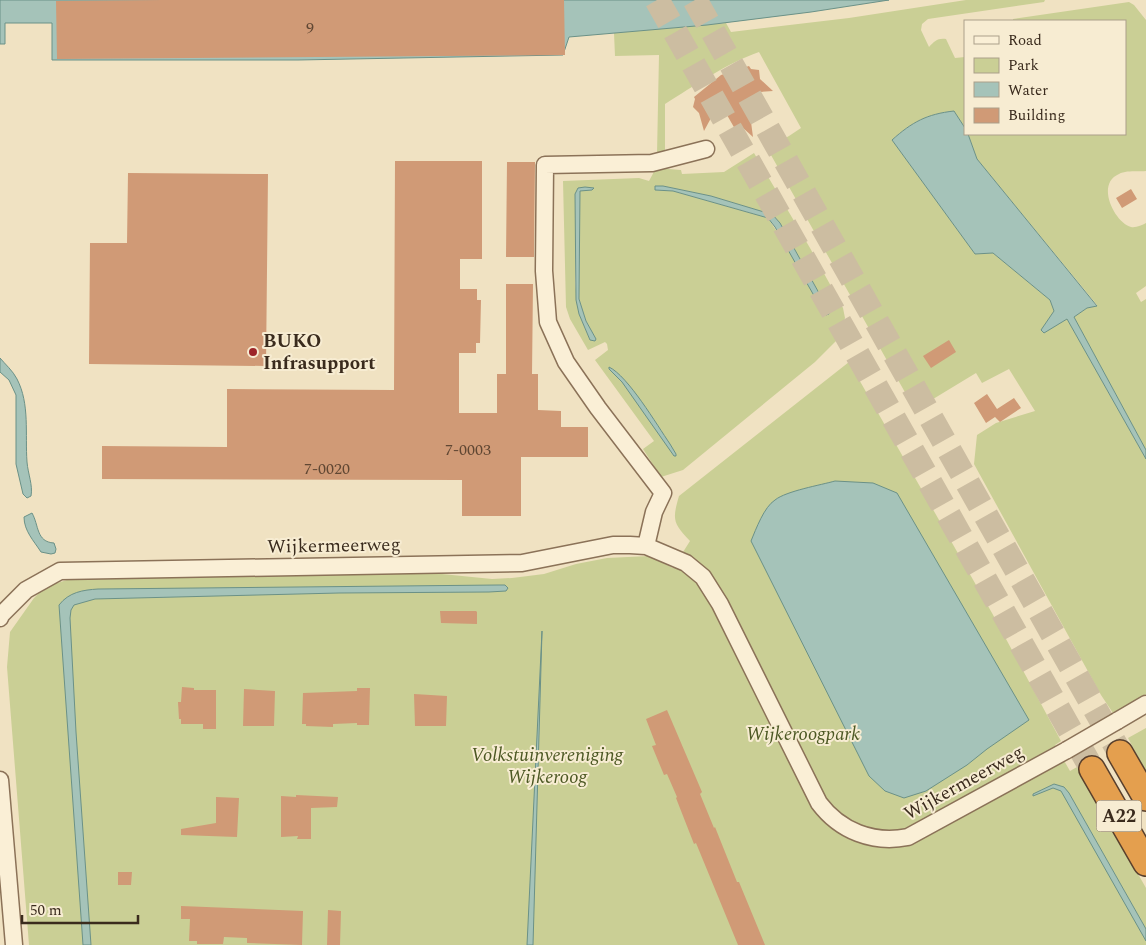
<svg xmlns="http://www.w3.org/2000/svg" width="1146" height="945" viewBox="0 0 1146 945" font-family="Spectral,serif">
<style>
.green{fill:#cacf95;fill-rule:evenodd}
.water{fill:#a5c3b9;stroke:#6b9187}
.building{fill:#d09a76}
.lines{fill:none;stroke-linecap:round;stroke-linejoin:round}
.highway-tunnel{stroke:#ccbda1;stroke-width:25;stroke-dasharray:25 12;stroke-linecap:butt}
.minor-casing{stroke:#8b7258;stroke-width:19}
.highway-casing{stroke:#59402d;stroke-width:28}
.minor{stroke:#faefd6;stroke-width:16}
.highway{stroke:#e49f4e;stroke-width:25}
.minor-bridge-casing{stroke:#8b7258;stroke-width:19;stroke-linecap:butt}
.minor-bridge{stroke:#faefd6;stroke-width:16}
.poi-dot{fill:#9d2528;stroke:#f7ecd2;stroke-width:2}
.labels{text-anchor:middle;dominant-baseline:central;stroke-width:4;stroke-linejoin:round;paint-order:stroke}
.number-label{font-size:16px;fill:#604733}
.shield{fill:#f7ecd2;stroke:#736553;stroke-width:1}
.shield-label{font-size:18px;font-weight:bold;fill:#3a2b1d}
.poi-label{font-size:19px;font-weight:bold;fill:#3a2b1d;stroke:#f7ecd2;text-anchor:start}
.street-label{font-size:19px;fill:#3a2b1d;stroke:#f7ecd2}
.park-label{font-size:19px;font-style:italic;fill:#4c5823;stroke:#f7ecd2}
</style>
<rect width="100%" height="100%" fill="#f0e2c2"/>
<path class="green" d="M966,0H1045L1044,2L928,19L922,24L921,30L929,47C935,41 937,38 946,39L955,58L965,57V128L954,111C927,114 912,122 892,140L975,254L993,253L1050,300L1054,311L1042,329L1044,332L1067,319L1146,459V694L1113,713L1101,695L974,464L977,435L996,423L1035,411L1009,369L982,383L976,373L915,410L767,148L789,136L801,128L759,52C727,63 694,86 665,104V154H657L659,55L615,56L614,33L726,23L731,32L849,18Z
M1129,2L1134,5L1146,20V171C1138,172 1126,170 1119,174C1095,184 1115,223 1131,227C1136,228 1142,225 1146,223V286L1136,293L1141,302L1146,299V450L1074,317L1087,308L1097,305L977,159L968,134H1125V21H1013V19Z
M754,153L810,248L843,308L845,318L837,340L815,362L683,470L661,477L643,449L654,441L595,360L608,350L607,344L605,342L588,350L570,319L566,307L563,181L639,178L649,181L656,168L681,170L682,174L724,172ZM663,186L711,196L764,212L772,214L780,223L829,311L768,218L673,191L655,190ZM578,188L592,190H580L579,299L586,321L596,339L590,340L579,314L575,283Z
M849,362L992,613L1061,741L1055,745L1070,771L1077,767L1146,888V929L1069,793L1146,934V945H29L7,667L10,632L34,598L45,587L73,578L94,574H442L492,579L512,578L544,574L576,564L607,558L649,556L673,568L690,541C673,523 672,520 679,496Z
M1146,728V772L1128,738Z"/>
<path class="water" d="M0,0H889L811,12L707,25L569,37L563,55L298,60H52V23H5V44H0Z
M954,111L965,128V134H968L977,159L1097,306L1087,308L1074,317L1146,450V459L1067,319L1044,333L1041,330L1054,311L1050,300L993,253L975,254L892,140C912,122 927,114 954,111Z
M655,186H663L711,196L764,212L772,214L780,223L829,311V314L826,315L821,308L775,227L768,218L673,191L655,190Z
M585,187L594,188L592,190L580,191L579,299L586,321L596,339L595,341L590,340L579,314L576,300L575,194L578,188Z
M0,358C5,364 13,371 17,379C30,404 25,434 27,462C28,474 33,485 31,496L27,498L23,494L16,464V395L9,380L0,372Z
M609,367C628,376 657,425 670,444L676,454V456H674L622,382L609,369Z
M835,481L873,483L897,493L1029,720L987,749L967,765L926,791L904,798L885,791L869,776L751,541C756,529 764,507 775,500C786,491 821,485 835,481Z
M32,513C39,525 36,542 54,543L56,549L55,553L51,554L41,552C34,541 24,531 24,517Z
M498,585H505L508,588L506,591L489,592L339,593L95,599L74,605L71,610L70,618L76,732L91,945H83L59,605C69,592 83,590 98,589Z
M542,631L533,945H527Z
M1054,784L1064,787L1069,793L1146,929V941L1061,791L1053,788L1033,796V794Z"/>
<path class="building" d="M162,0H564L565,55L57,59L56,1Z
M749,66L751,69L759,70L760,79L773,91L759,92L747,104L756,118L751,122L753,137L742,127L735,129L727,115L711,118L704,131L699,113L693,107L695,99L694,97L721,75Z
M395,161H482V259H460V289H477V300H481L480,343H476V353H459V413H497V374H506V284H533L532,374H538V410L561,411V427H588V457H521V516H462V480L102,479V446L227,447V389L394,390Z
M507,162H535L534,257H506Z
M128,173L268,174L266,366L89,364L90,243H127Z
M1131,189L1137,199L1122,208L1116,198Z
M949,340L956,352L931,368L923,356Z
M987,394L997,409L1014,398L1021,408L1000,422L995,417L986,423L974,403Z
M440,611H476L477,612V624L441,623Z
M182,687L194,688V690H216V729H203V724H181V719H179L178,702H181Z
M357,688H370L369,725H357V723L333,724V727L306,726V724H302L303,693L357,691Z
M244,689L275,691L274,726H243Z
M414,694L447,696L446,726H415Z
M667,710L702,792L700,794L714,828L715,827L737,882H739L765,945H738L696,843L694,844L676,798L677,797L667,774L664,775L652,746L656,745L646,719Z
M296,795L338,797L337,807L311,808V839H297L298,836L281,837V796L296,797Z
M216,797L239,798L237,837L181,835V829L216,823Z
M118,872H132L131,885H118Z
M181,906L303,911L302,945L247,943V938L224,937L223,944H197V941H189L190,919H181Z
M328,910L341,911L340,945H327Z"/>
<g class="lines">
<path class="highway-tunnel" d="M657,0L1092,769
M695,0L1120,753"/>
<g class="minor-casing">
<path id="minor" d="M646,546L654,512L663,493L598,408L566,362L548,322L544,271L545,165L652,163L706,149
M0,618L1,615L26,590L60,571L522,563L613,545H630L646,546L686,563L703,577L720,604L819,803C840,831 873,844 908,837L1067,750
M1117,721L1146,704
M0,780L14,945"/>
</g>
<g class="highway-casing">
<path id="highway" d="M1120,753L1146,798
M1092,769L1146,863"/>
</g>
<use href="#minor" class="minor"/>
<use href="#highway" class="highway"/>
<g class="minor-bridge-casing">
<path id="minor-bridge" d="M1067,750L1117,721"/>
</g>
<use href="#minor-bridge" class="minor-bridge"/>
</g>
<circle class="poi-dot" cx="253" cy="352" r="5"/>
<g class="labels">
<g class="number-label">
<text x="310" y="28">9</text>
<text x="468" y="450">7-0003</text>
<text x="327" y="469">7-0020</text>
</g>
<rect class="shield" x="1096.5" y="800.5" width="45" height="31" rx="4"/>
<g class="shield-label">
<text x="1119" y="816">A22</text>
</g>
<g class="poi-label">
<text x="263" y="341">BUKO<tspan x="263" dy="22">Infrasupport</tspan></text>
</g>
<g class="street-label">
<text transform="translate(334 546) rotate(-1)">Wijkermeerweg</text>
<text transform="translate(964 783) rotate(-29)">Wijkermeerweg</text>
</g>
<g class="park-label">
<text x="803" y="734">Wijkeroogpark</text>
<text x="547" y="755">Volkstuinvereniging<tspan x="547" dy="22">Wijkeroog</tspan></text>
</g>
</g>
<rect x="964" y="20" width="162" height="115" fill="#f7ecd2" stroke="#ab9f8a"/>
<rect x="974" y="36" width="25" height="8" fill="#faefd6" stroke="#ab9f8a"/>
<text x="1008" y="45" font-size="15" fill="#3a2b1d">Road</text>
<rect x="974" y="58" width="25" height="15" fill="#cacf95" stroke="#ab9f8a"/>
<text x="1008" y="70" font-size="15" fill="#3a2b1d">Park</text>
<rect x="974" y="82" width="25" height="15" fill="#a5c3b9" stroke="#ab9f8a"/>
<text x="1008" y="95" font-size="15" fill="#3a2b1d">Water</text>
<rect x="974" y="108" width="25" height="15" fill="#d09a76" stroke="#ab9f8a"/>
<text x="1008" y="120" font-size="15" fill="#3a2b1d">Building</text>
<path d="M22 915v8h116v-8" fill="none" stroke="#3a2b1d" stroke-width="2.5"/>
<text x="30" y="915" font-size="15" fill="#3a2b1d" stroke="#f7ecd2" stroke-width="4" paint-order="stroke">50 m</text>
</svg>
